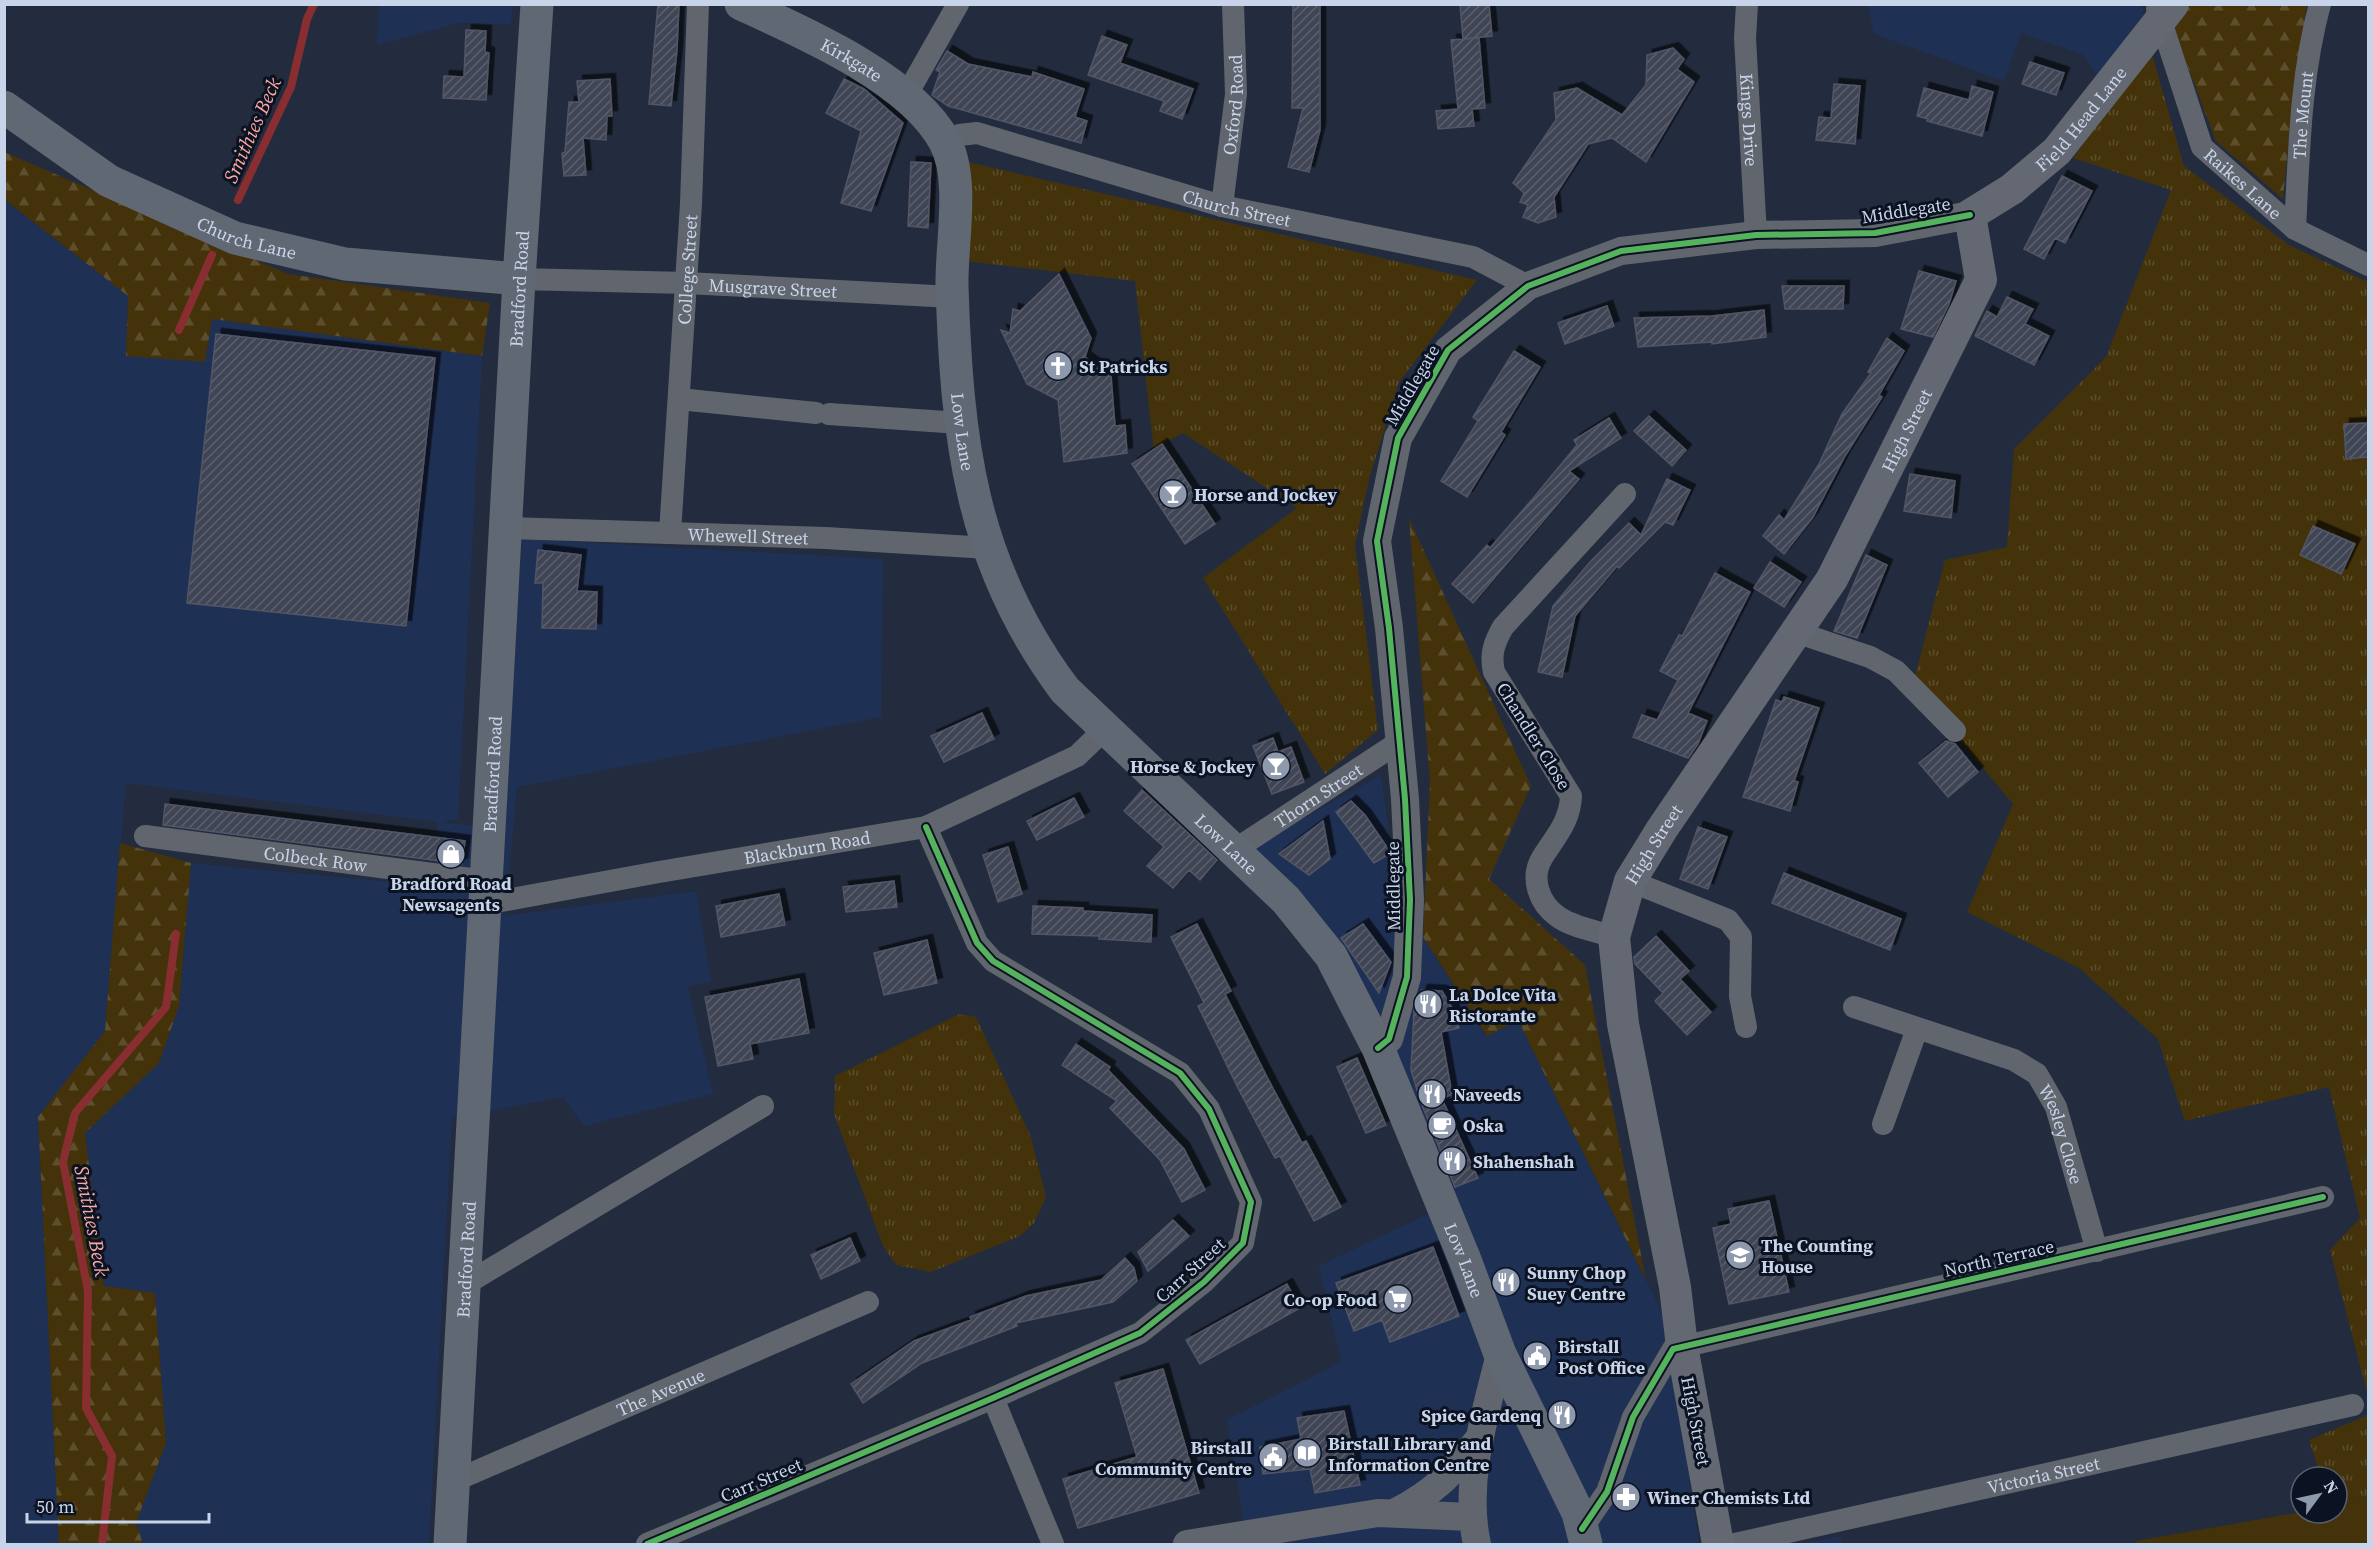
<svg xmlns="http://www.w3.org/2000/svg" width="2373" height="1549" viewBox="0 0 2373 1549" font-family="'Source Serif 4',serif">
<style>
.built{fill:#1f3055}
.grass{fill:url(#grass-tufts)}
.forest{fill:url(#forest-firs)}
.garden{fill:#43320a}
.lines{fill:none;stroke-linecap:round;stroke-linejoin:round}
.stream{stroke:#882e31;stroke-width:8}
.building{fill:url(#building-hatch);stroke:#515565;stroke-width:1.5;filter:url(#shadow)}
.minor{stroke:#61666e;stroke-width:22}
.tertiary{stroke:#61666e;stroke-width:28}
.secondary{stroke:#636873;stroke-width:32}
.primary{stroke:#606873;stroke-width:33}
.cycleway-casing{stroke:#0b1221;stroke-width:10}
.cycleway{stroke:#56b35d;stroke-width:6}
.labels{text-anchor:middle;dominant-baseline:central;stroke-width:6;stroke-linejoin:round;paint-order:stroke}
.street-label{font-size:18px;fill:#c8d4e9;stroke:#0b1221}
.poi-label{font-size:18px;font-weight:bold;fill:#c8d4e9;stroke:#0b1221;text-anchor:start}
.water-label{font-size:20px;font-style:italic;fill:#faa8a3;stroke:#0b1221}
</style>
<defs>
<pattern id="grass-tufts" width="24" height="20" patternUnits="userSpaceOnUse" patternTransform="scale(1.5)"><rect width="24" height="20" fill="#43320a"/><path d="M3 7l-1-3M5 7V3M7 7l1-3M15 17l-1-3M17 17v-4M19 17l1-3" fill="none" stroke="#5d4f2e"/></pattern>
<pattern id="forest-firs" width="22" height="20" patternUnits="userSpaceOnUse" patternTransform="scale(1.5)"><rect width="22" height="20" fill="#43320a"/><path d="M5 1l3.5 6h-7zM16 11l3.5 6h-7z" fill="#5d4f2e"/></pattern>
<pattern id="building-hatch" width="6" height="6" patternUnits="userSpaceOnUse" patternTransform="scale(1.5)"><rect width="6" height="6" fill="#414554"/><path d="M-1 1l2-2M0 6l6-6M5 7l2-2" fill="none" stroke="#5b5f6d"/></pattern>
<filter id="shadow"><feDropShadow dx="5.5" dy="-5.5" stdDeviation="0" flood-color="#0009"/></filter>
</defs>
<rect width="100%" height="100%" fill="#232c3e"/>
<path class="built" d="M379,5V4L513,5L511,24L459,23L377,45Z
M1868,5H2141L2146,21L2096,75L2084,55L2021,33L2004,81L1874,34Z
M4,200L129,296L127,356L212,319L482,356L458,819L442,822L502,830L522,539L883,559L881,717L517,787L505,916L696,891L711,982L688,986L713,1094L584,1126L563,1097L452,1118L429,1544H143L136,1523L166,1443L155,1293L104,1286L85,1133L159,1063L179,1006L191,863L434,886L438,822L126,783L105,1031L38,1117L59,1544H5Z
M1381,775L1398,898L1486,1036L1518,1020L1666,1321L1699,1544H1245L1243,1517L1227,1420L1341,1362L1319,1266L1455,1201L1250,848Z
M1841,1536L1842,1544H1799Z"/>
<path class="grass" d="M2151,51L2184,166L2289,245L2368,282V1396L2330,1250L2360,1218L2329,1087L2185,1121L2158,1039L2079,968L1967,912L2013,804L1913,684L1945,560L2007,547L2014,449L2106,357L2171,190L2073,158Z
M968,162L1477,280L1399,382L1369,479L1355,545L1378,730L1325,774L1203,578L1297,508L1183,433L1162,444L1154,452L1135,281L966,261Z
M959,1014L976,1017L1031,1137L1046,1197L1034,1223L1020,1236L931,1272L896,1265L883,1246L834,1114L835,1076Z
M2368,1415V1500L2337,1506V1477H2321L2309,1440Z"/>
<path class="forest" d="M2185,5H2307L2293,95L2283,199L2216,141L2169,17Z
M4,152L288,274L490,303L482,356L212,319L205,362L126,356L128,296L5,200Z
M1409,518L1531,786L1489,879L1585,965L1646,1280L1518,1020L1487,1036L1423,937L1430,782Z
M120,843L191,863L179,1006L159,1063L85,1133L104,1286L155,1293L166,1443L136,1523L143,1544H59L38,1117L105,1031Z"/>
<path class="garden" d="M2368,1500V1544H2137L2136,1541L2301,1512L2337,1513V1506Z"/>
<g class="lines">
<path class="stream" d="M238,200L291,87L307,19L314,4
M179,330L212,255
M102,1544L112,1456L86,1408L88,1291L63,1162L75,1113L166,1007L176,934"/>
</g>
<path class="building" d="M658,4H679L677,50L671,106L649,104Z
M1293,4H1320V130L1309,172L1288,167L1303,108H1292Z
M1460,4H1489L1492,36L1463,39Z
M466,30L486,31L485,52L489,53L486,100L443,98L444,76L464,77Z
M1102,36L1127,45L1120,63L1193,89L1182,119L1160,111L1164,101L1088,75Z
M1479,38L1485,108L1472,109L1474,126L1438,129L1436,111L1458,109L1451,40Z
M1673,48L1684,59L1677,69L1694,82L1646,162L1612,138L1588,144L1554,197L1556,217L1538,223L1523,217L1528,205L1520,202L1524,193L1513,183L1556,120L1554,93L1577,88L1622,115L1646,85L1647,55Z
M947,51L968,64L1032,77L1033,72L1084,89L1075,117L1087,121L1081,143L948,106L932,95L940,72L936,70Z
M2030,62L2064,73L2056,95L2022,84Z
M610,79L612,116H607L606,140L583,138L586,175L564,176L562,153L565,152L569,102H579L577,81Z
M844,79L864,89L903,123L871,211L841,203L861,131L826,113Z
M1834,84L1860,86L1855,144L1816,140L1819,117L1831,118Z
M1972,86L1993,92L1982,136L1927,121L1928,119L1917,116L1924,88L1969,100Z
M911,162L931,163L928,228L908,226Z
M2062,176L2092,191L2065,243L2055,238L2044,259L2024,249Z
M1919,271L1956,281L1949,304L1933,337L1901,329Z
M1059,274L1091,338L1085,357L1111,376L1115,426L1125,425L1127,453L1064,462L1058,400L1027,384L1001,330L1010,333L1013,309L1020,311Z
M1782,286H1844L1843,309H1785Z
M2007,297L2033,309L2025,324L2049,336L2034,365L1975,336L1987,311L1997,317Z
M1607,306L1614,326L1565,344L1558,323Z
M1764,310L1766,337L1712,344V342L1638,347L1634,318L1712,316Z
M216,334L435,358L406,626L187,603Z
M1887,338L1904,351L1879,395L1882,397L1845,456L1813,517L1784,554L1763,536L1779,515L1784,520L1819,464L1842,414L1871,373L1868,372Z
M1514,351L1540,367L1501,432L1505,435L1467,497L1441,481L1478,421L1473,417Z
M1649,416L1686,450L1672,466L1634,431Z
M1609,418L1621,438L1569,471L1579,479L1473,603L1452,584L1487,545L1490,548L1535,496L1577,445L1574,440Z
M2368,423V457L2346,459L2344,424Z
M1162,444L1215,524L1185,544L1132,464Z
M1910,474L1955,481L1951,518L1904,511Z
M1667,479L1690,490L1673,525L1665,522L1619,568L1617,566L1575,616L1562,677L1538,672L1553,606L1590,562L1629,523L1641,535Z
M2313,526L2355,544L2341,574L2300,555Z
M538,550L581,555L577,591L597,592L596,629L542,628L543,583H535Z
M1866,555L1887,565L1857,638L1834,631Z
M1770,562L1801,582L1784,607L1754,588Z
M1715,573L1750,592L1688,713L1707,721L1698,744L1688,758L1633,737L1642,715L1657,720L1678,680L1660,671L1679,635L1682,636Z
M1784,697L1819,708L1794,781L1798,782L1790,811L1743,797L1776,700L1782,702Z
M982,713L994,739L944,762L931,736Z
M1273,738L1278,752L1291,747L1304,782L1272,794L1253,746Z
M1946,741L1955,744L1978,772L1948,797L1919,763Z
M1142,790L1217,860L1200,880L1189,870L1173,888L1147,866L1164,847L1124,811Z
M1074,798L1084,817L1037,840L1027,821Z
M1351,801L1365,815L1391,853L1374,863L1336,812Z
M165,804L465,841L462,864L163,825Z
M1323,821L1330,859L1309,875L1279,854Z
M1698,827L1727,837L1708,889L1680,879Z
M1008,847L1022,894L998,902L983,855Z
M1784,873L1901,919L1890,950L1772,903Z
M894,881L897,907L846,912L843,887Z
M779,894L785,925L721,937L716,906Z
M1033,906L1083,908V911L1152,915L1151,942L1099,939V936L1032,934Z
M1197,924L1231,991L1225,994L1267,1077L1302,1143L1306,1141L1341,1207L1314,1221L1280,1156L1275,1158L1239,1090L1198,1006L1204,1003L1171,937Z
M1363,924L1391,962L1379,993L1341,938Z
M1656,936L1689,971L1680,979L1711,1012L1687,1035L1655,1001L1663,993L1635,964L1634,957Z
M927,940L937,983L884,995L874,953Z
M799,979L809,1033L750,1044L753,1059L718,1066L705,997Z
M1422,990L1442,991L1455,1013L1459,1028L1441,1032L1452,1094L1442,1099L1478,1178L1455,1187L1420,1100L1411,1070L1414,1011Z
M1076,1044L1110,1067L1108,1070L1184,1149L1205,1190L1182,1202L1160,1160L1110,1108L1117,1101L1062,1065Z
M1357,1058L1386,1125L1366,1133L1337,1067Z
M1769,1201L1789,1292L1729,1304L1713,1228L1731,1224L1728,1209Z
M1173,1220L1189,1236L1148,1271L1138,1252Z
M850,1238L860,1261L821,1279L811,1255Z
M1433,1247L1459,1316L1390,1342L1382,1320L1354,1331L1336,1283Z
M1125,1258L1134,1268L1137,1281L1113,1302L1016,1323L1017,1326L922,1363L863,1403L851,1384L914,1341L971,1320L970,1317L1026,1296L1101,1280Z
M1287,1284L1300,1308L1200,1364L1186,1340Z
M1163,1369L1199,1493L1078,1528L1063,1479L1137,1457L1115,1383Z
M1344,1411L1360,1485L1315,1493L1310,1469L1263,1474L1260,1447L1301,1439L1297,1418Z"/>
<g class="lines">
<g class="minor">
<path id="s1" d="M1747,4L1745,38L1756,235"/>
<path id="s2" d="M2157,9L2202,147L2295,229L2368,265"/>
<path d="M906,96L958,4"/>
<path id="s3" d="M945,142L959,135L977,133L1222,206L1473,257L1528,286"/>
<path id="s4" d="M1222,206L1236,94L1233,4"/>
<path id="s5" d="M2295,229C2299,154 2300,77 2320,4"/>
<path id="s6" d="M519,279L686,283L953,297"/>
<path d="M679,399L816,413"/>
<path d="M829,414L960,423"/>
<path id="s7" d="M506,528L826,538L988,548"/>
<path id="s8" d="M670,533L691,204L698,4"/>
<path d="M1796,632L1870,657L1896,671L1955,731"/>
<path id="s9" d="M145,836L486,881"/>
<path id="s10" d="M1236,849L1399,742"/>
<path d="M1630,881L1728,920L1741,937L1740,996L1746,1027"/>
<path id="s11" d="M485,904L659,872L926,827L1077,756L1105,729"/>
<path d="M1614,937C1597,931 1571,927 1557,916C1539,903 1530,878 1542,858C1555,837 1570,822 1571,796L1494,672C1490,654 1494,643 1503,627L1625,494"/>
<path id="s12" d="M1854,1007L2014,1060L2037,1074L2056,1107L2097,1251"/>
<path d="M1883,1124L1917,1029"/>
<path d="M464,1285L763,1106"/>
<path d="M993,1398L1053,1544"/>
<path id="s13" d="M454,1481L868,1302"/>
<path d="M1582,1529L1607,1492L1633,1417L1673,1349L2323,1197"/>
<path d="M647,1544L993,1398L1140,1333L1204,1282L1243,1243L1251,1202L1209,1109L1180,1073L993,961L977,943L926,827"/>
<path id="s14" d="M1735,1544L2353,1405"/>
</g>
<path class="tertiary" d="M1378,1048L1389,1039L1407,977L1410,900L1405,799L1389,628L1377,541L1398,438L1448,350L1528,286L1621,251L1756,235L1875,233L1970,215
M1394,1513C1435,1492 1450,1475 1478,1440
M1187,1544L1378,1513L1471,1517
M1477,1544C1463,1481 1485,1416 1500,1354"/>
<path class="secondary" id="s15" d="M1718,1544L1682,1346L1675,1287L1623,1024L1614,937L1630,881L1662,829L1832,579L1981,280L1970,215L2012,189L2057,151L2173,4"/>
<g class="primary">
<path id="s16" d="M741,4C803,32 913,80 945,142C965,179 951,245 952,286C957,440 970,563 1065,690L1286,900L1331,956L1378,1048L1465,1260L1500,1354L1578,1513L1586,1544"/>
<path id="s17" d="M4,107L109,181L235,238L345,264L519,279"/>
<path id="s18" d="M450,1544L519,279L537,4"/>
</g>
<g class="cycleway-casing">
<path id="cycleway" d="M1378,1048L1389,1039L1407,977L1410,900L1405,799L1389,628L1377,541L1398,438L1448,350L1528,286L1621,251L1756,235L1875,233L1970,215
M1582,1529L1607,1492L1633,1417L1673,1349L2323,1197
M647,1544L993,1398L1140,1333L1204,1282L1243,1243L1251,1202L1209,1109L1180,1073L993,961L977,943L926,827"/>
</g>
<use href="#cycleway" class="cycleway"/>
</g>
<defs>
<g id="church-disc" transform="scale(1.5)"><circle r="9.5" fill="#8e99ad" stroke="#0b1221"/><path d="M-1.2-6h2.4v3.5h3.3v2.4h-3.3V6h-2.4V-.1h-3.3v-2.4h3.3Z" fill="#fff"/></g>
<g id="bar-disc" transform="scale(1.5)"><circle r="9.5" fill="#8e99ad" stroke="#0b1221"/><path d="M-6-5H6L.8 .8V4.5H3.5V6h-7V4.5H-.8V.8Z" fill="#fff"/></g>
<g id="shop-disc" transform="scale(1.5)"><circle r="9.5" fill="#8e99ad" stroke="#0b1221"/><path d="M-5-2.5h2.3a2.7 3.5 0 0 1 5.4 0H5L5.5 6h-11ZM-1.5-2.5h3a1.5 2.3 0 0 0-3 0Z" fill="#fff"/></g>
<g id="restaurant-disc" transform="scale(1.5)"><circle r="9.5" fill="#8e99ad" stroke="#0b1221"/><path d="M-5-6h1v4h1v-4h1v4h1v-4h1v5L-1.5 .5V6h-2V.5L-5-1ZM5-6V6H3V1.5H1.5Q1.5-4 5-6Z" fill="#fff"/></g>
<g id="cafe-disc" transform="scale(1.5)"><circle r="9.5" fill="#8e99ad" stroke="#0b1221"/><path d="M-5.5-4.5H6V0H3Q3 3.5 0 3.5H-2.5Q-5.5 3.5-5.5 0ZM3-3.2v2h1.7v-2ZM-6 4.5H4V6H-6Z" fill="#fff"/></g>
<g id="school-disc" transform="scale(1.5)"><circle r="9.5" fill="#8e99ad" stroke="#0b1221"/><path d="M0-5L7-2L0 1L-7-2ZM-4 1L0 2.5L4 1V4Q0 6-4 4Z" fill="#fff"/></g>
<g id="supermarket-disc" transform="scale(1.5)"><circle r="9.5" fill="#8e99ad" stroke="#0b1221"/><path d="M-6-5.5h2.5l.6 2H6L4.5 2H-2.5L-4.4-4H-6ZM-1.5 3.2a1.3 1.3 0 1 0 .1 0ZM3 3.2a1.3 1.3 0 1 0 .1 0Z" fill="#fff"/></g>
<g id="civic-disc" transform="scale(1.5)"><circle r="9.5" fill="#8e99ad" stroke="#0b1221"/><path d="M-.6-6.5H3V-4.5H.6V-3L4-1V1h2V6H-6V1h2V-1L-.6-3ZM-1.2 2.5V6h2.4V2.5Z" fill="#fff"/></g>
<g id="library-disc" transform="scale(1.5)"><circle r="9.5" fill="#8e99ad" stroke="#0b1221"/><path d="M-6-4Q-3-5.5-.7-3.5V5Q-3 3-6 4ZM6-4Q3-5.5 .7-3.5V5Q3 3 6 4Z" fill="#fff"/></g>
<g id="pharmacy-disc" transform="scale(1.5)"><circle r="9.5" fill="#8e99ad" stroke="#0b1221"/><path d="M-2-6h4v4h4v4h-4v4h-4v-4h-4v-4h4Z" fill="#fff"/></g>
</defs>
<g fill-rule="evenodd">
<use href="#church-disc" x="1058" y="366"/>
<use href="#bar-disc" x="1173" y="494"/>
<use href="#bar-disc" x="1276" y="766"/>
<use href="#shop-disc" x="451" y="854"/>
<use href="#restaurant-disc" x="1428" y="1004"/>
<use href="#restaurant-disc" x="1432" y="1094"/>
<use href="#cafe-disc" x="1442" y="1125"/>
<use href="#restaurant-disc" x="1452" y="1161"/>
<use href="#school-disc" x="1740" y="1255"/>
<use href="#restaurant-disc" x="1506" y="1282"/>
<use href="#supermarket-disc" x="1398" y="1299"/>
<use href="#civic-disc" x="1537" y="1356"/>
<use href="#restaurant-disc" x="1562" y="1415"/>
<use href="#library-disc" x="1307" y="1453"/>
<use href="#civic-disc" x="1273" y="1457"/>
<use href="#pharmacy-disc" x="1626" y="1497"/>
</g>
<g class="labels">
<g class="street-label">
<text stroke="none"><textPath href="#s16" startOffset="124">Kirkgate</textPath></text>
<text stroke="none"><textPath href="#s4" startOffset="102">Oxford Road</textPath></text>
<text stroke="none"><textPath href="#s5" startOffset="114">The Mount</textPath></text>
<text stroke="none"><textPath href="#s15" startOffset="1586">Field Head Lane</textPath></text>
<text stroke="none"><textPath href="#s1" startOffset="116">Kings Drive</textPath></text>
<text stroke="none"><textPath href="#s2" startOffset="200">Raikes Lane</textPath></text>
<text stroke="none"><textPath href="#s3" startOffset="304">Church Street</textPath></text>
<text transform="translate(1906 210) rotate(-9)">Middlegate</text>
<text stroke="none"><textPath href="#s17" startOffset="278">Church Lane</textPath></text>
<text stroke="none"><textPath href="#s8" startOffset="264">College Street</textPath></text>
<text stroke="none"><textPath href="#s6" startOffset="254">Musgrave Street</textPath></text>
<text stroke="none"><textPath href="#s18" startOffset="1257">Bradford Road</textPath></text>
<text transform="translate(1412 385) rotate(-60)">Middlegate</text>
<text stroke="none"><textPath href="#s15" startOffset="1204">High Street</textPath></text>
<text stroke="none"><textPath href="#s16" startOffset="542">Low Lane</textPath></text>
<text stroke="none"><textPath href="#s7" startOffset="242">Whewell Street</textPath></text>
<text transform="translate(1534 736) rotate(58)">Chandler Close</text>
<text stroke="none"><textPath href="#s18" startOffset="771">Bradford Road</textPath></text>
<text stroke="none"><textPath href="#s10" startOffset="98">Thorn Street</textPath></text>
<text stroke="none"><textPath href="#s16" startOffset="1046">Low Lane</textPath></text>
<text stroke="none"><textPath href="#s15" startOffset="718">High Street</textPath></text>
<text stroke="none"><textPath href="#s11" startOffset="327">Blackburn Road</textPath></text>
<text stroke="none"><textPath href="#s9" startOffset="172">Colbeck Row</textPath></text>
<text transform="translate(1393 886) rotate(-91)">Middlegate</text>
<text stroke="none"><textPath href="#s12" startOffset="261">Wesley Close</textPath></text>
<text transform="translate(1999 1258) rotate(-13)">North Terrace</text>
<text stroke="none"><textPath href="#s18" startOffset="285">Bradford Road</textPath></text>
<text stroke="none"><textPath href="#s16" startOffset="1532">Low Lane</textPath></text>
<text transform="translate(1190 1270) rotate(-42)">Carr Street</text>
<text stroke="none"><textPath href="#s13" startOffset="225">The Avenue</textPath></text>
<text transform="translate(1696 1421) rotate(79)">High Street</text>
<text stroke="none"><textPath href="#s14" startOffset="316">Victoria Street</textPath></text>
<text transform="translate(761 1480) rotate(-23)">Carr Street</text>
</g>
<g class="poi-label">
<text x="1079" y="366">St Patricks</text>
<text x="1194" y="494">Horse and Jockey</text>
<text x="1255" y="766" text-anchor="end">Horse &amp; Jockey</text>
<text x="451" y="883" text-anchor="middle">Bradford Road<tspan x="451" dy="21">Newsagents</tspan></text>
<text x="1449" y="994">La Dolce Vita<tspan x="1449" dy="21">Ristorante</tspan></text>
<text x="1453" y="1094">Naveeds</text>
<text x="1463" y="1125">Oska</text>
<text x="1473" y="1161">Shahenshah</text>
<text x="1761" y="1245">The Counting<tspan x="1761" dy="21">House</tspan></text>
<text x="1527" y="1272">Sunny Chop<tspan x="1527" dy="21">Suey Centre</tspan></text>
<text x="1377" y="1299" text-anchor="end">Co-op Food</text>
<text x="1558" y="1346">Birstall<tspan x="1558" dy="21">Post Office</tspan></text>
<text x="1541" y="1415" text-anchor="end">Spice Gardenq</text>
<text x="1328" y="1443">Birstall Library and<tspan x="1328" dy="21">Information Centre</tspan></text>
<text x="1252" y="1447" text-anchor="end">Birstall<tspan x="1252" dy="21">Community Centre</tspan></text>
<text x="1647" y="1497">Winer Chemists Ltd</text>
</g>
<g class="water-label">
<text transform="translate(252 130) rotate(-66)">Smithies Beck</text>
<text transform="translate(92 1221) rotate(79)">Smithies Beck</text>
</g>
</g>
<rect width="2373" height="1549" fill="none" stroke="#c8d4e9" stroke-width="12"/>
<g transform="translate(2319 1495) rotate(57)"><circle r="28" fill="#0b1221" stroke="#576071" stroke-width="1.5"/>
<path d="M0-4.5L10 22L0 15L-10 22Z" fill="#8e99ad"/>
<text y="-9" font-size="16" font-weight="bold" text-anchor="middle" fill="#c8d4e9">N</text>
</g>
<path d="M27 1513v9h182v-9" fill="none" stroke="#c8d4e9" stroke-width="3"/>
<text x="36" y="1513" font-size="18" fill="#c8d4e9" stroke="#0b1221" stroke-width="4.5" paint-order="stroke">50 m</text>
</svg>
